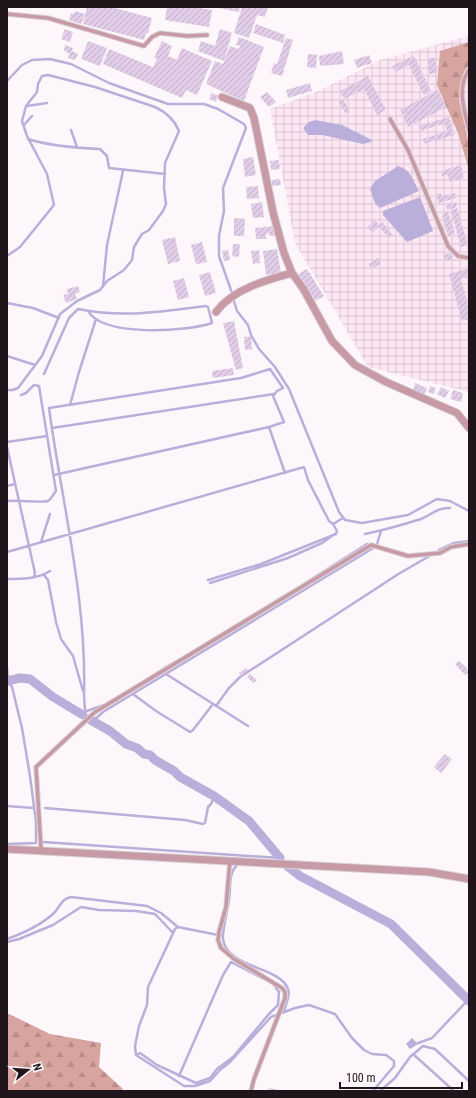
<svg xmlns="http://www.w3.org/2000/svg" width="476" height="1098" viewBox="0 0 476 1098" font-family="'Roboto Condensed',sans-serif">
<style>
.industrial{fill:url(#industrial-grid)}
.forest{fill:url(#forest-firs)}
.water{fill:#b9afda}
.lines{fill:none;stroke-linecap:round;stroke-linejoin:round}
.stream{stroke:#b9afda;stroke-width:2.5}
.canal{stroke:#b9afda;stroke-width:9}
.building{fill:url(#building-hatch)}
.service-casing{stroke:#d9d3d7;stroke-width:5.5}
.minor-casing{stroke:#d9d3d7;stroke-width:9}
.service{stroke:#c79aa5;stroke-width:3.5}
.minor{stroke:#c79aa5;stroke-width:7}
</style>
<defs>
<pattern id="industrial-grid" width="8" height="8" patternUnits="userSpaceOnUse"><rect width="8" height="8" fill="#fee7f5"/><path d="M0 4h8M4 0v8" fill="none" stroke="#d9c5d1"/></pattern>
<pattern id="forest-firs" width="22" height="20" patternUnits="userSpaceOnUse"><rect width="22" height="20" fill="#d7a49f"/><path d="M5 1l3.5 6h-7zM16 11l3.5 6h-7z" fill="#b88c88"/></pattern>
<pattern id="building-hatch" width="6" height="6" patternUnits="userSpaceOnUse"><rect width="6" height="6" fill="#e1cde8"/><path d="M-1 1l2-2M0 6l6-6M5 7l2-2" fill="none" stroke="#c1afc6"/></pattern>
</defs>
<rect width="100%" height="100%" fill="#fdf7fb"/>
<path class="industrial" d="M469,36V392L368,367L295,243L270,109L316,92L380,60Z"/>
<path class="forest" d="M469,42V65L465,70L460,84L459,100L469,145V170L458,133L437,85L440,51Z
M7,1013L50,1034L101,1043L99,1067L123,1089L121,1091H7Z"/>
<path class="water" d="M315,120L342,125L372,140L371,142L363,144L322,135H308L303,128L309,122Z
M398,166C411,170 413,180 419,191L380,208L375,203L370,189L375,181Z
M420,197L433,231L407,242L383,215V211Z
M412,1038L418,1044L410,1049L406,1044Z"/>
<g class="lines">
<path class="stream" d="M7,81L22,65L32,60L50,59L71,64L109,83L168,104H204L218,109L244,124L246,128L223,188L224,211L219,236V256L232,293
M27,106L47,103
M24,125L32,116
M71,130L77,147
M28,139C50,146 77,148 100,149L107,156L109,168L165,174
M7,256L20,247L54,205L47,174L27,136L22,121L26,106L37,92L38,84L42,76L48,75L95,87L155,107C166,112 174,119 179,131L165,163L164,188L166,204L163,211L149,230L142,234L134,247L132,260L124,270L107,281L100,290L77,301L60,314L42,356L18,388L13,390H7
M103,286L107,245L123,171
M233,298L237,311L248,325L251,335L259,349L275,367L289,389L339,512L345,520L362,523L408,515L437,499L450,501L469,511
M7,303L33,308L59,318
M7,356L35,365
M44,374L69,318L78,309C122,318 162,312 206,306L208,307L212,323C186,332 103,337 88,311
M70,405L79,372L96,319
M52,428L274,394
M7,442L47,436
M7,447L35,573L34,577
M54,475L269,427
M7,486L15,484
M7,501C17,500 42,503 48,501C52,499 53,494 56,491L39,386L34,385L26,393L21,395
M365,534C384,530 402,525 421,519C431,515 438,507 450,508
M41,542L50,514
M377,544L381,531
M439,550L454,543L469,541
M7,552L304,467L308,480L329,521L333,524L343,518
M44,575L48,580L56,622L61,639L73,656L83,691
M7,579C22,579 38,579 50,571
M208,580L261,564L336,534L337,531L333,524
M210,583L288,558L322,543L335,534
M302,585L367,544
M269,605L287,594
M7,667L8,681L12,687L22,728L30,776L36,822V843
M161,670L171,664
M166,674L248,726
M133,694L156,711L190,732L193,730L213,704
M84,696C87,599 62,504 49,408L241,378L270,369L283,388L277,391L273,396L284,422L269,427L285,473
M216,706L229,688L240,677L400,573L433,554
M84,712L104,705
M83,715L85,710L84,696
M93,721L103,712L375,547
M7,806L34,808
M45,808L185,820L203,824L205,823L208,807L211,804L214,796
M43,842L280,858
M7,844L36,843
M237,865C228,874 231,888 229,900C228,908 222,932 223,939C227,969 280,966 288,989C291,995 285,1005 284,1012
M223,936L178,927L175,929L148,987L147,1005L139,1026L135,1046L136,1055L184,1086H195L210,1081L221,1069L229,1063L271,1017L295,1008L309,1005L335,1014L352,1038L364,1050L372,1054L386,1055L394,1061V1066L373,1091
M7,939C24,933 40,926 54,913C60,907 61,899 71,897L147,906L161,913L178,927
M7,942L19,939L53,925L81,907L99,910L136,911L155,914L173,933
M418,1043L432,1038L468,1000
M413,1054L454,1091
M136,1055L140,1053L157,1065L196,1083
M179,1076L223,975L231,962L270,982
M196,1083L210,1078L217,1069L233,1057L269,1014L278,1005L279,992L274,985
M380,1091L395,1078L410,1057L423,1046L435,1049L469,1081"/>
<path class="canal" d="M7,681L20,678L30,679L53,697L83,715
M89,719L110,731L126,744L137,748L144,754L150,755L155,760L174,771L180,777L214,796L249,821L280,858
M287,866L300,876L391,924L469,1001"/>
</g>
<path class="building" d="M87,7H111L152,18L148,33H146L144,40L83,24Z
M167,7H194L212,10L209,27L165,20Z
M213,7H240L239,12Z
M242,7H268L265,17L257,15L249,38L234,33Z
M75,11L85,14L81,24L69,20L71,13L74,14Z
M256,24L285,35L283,43L253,33Z
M65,29L73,32L70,42L61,39Z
M220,29L232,33L224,61L198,51L201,41L215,46Z
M239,37L264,47L244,101L206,84L215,61L223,64L230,46L239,49L240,46L236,45Z
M286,38L293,40L282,76L271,73L274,63L277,64Z
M88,41L107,48L100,66L81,59Z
M162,41L172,46L168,56L177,60L182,48L212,61L197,95L186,90L182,98L103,64L109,49L153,67L157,59L154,58Z
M65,45L73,48L72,51L78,54L75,60L68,58L69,54L64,50Z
M342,51L344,64L320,66L319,56Z
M308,54L317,55L316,68L307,67Z
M369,55L372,63L357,68L354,60Z
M414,56L431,91L424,95L409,65L395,72L392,66Z
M428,58H435L437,73L429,74Z
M368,76L386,110L377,115L364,89L344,99L340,91Z
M310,83L312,91L288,98L286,90Z
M438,90L446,107L408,127L400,110Z
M267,92L276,102L269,107L260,97Z
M212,93L218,96L216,102L209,99Z
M343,99L350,112L346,114L338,101Z
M449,117L454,135L424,144L423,139L447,131L445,123L420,131L419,126Z
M253,157L256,175L245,177L243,159Z
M279,160L280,169L271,170L270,161Z
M461,165L464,178L450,182L447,175L442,176L441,171Z
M280,179L281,185L272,186V180Z
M258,186L259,198L247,199L246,187Z
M441,193L442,196L455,193L456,198L439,203L436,194Z
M262,202L264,217L253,218L251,204Z
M456,202L457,207L447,210L446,205Z
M457,208L468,245L461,247L451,210Z
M448,212L455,234L448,236L442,214Z
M234,218L245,219L244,236H234Z
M375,220L379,225L382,222L393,235L389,238L379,227L372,233L367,227Z
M274,226L275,236H270L269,233L266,234V239H256L255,228Z
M175,237L180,261L168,264L162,240Z
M202,242L207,262L196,264L191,245Z
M233,244H240L239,257L232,256Z
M277,249L281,273L266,275L263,251Z
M228,250L230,260L224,261L222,251Z
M259,250L260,263L253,264L251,251Z
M451,253L453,259L445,261L444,255Z
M378,258L381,263L372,269L368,264Z
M469,268V277L461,279L469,309V319L462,321L449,274Z
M307,269L324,296L315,301L298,274Z
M210,272L216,293L205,296L199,275Z
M184,278L189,297L178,300L173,281Z
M78,286L80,292L75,294L77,299L66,303L63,295L68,294L67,289Z
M234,321L243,368L236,370L223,323Z
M251,336L252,349L245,350L244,337Z
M233,368L234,375L213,378L212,371Z
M415,383L427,388L424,395L413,390Z
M430,386L436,388L434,394L428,392Z
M441,387L449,391L445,398L437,394Z
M453,390L463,393L461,402L450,399Z
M459,661L467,668L466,669L469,672L465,675L455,664Z
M246,668L248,671L241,676L239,673Z
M250,674L257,680L253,683L247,677Z
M445,754L452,759L441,773L434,767Z
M269,1088L279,1090V1091H268Z"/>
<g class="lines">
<g class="service-casing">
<path id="service" d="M7,14L48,18L144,46L152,37L160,33L187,36L207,35
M469,70C456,88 465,112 469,131
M390,119L408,150L448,246L458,256L469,258
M41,849L36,767L95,712L371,545L408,556L440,553L451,547L469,544
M230,861L226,907L219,932L218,940L221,948L234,959L282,988L285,992V998L254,1079L251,1091"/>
</g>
<g class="minor-casing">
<path id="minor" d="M222,97L250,108L254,118L273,212L284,253L292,273
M216,312C233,289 266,280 292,273L304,290L332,341L355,365L386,382L457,413L469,428
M7,849L429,872L469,879"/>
</g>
<use href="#service" class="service"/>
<use href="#minor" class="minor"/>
</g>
<rect width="476" height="1098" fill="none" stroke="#1f151b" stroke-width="16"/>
<g transform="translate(28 1070) rotate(73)" stroke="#fdf7fb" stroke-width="3" paint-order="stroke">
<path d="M0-3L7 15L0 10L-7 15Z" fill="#1f151b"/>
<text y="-6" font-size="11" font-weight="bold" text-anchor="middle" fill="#1f151b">N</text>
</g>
<path d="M340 1082v6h122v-6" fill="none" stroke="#1f151b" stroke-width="2"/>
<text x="346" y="1082" font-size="12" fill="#1f151b" stroke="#fdf7fb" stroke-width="3" paint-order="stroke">100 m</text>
</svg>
